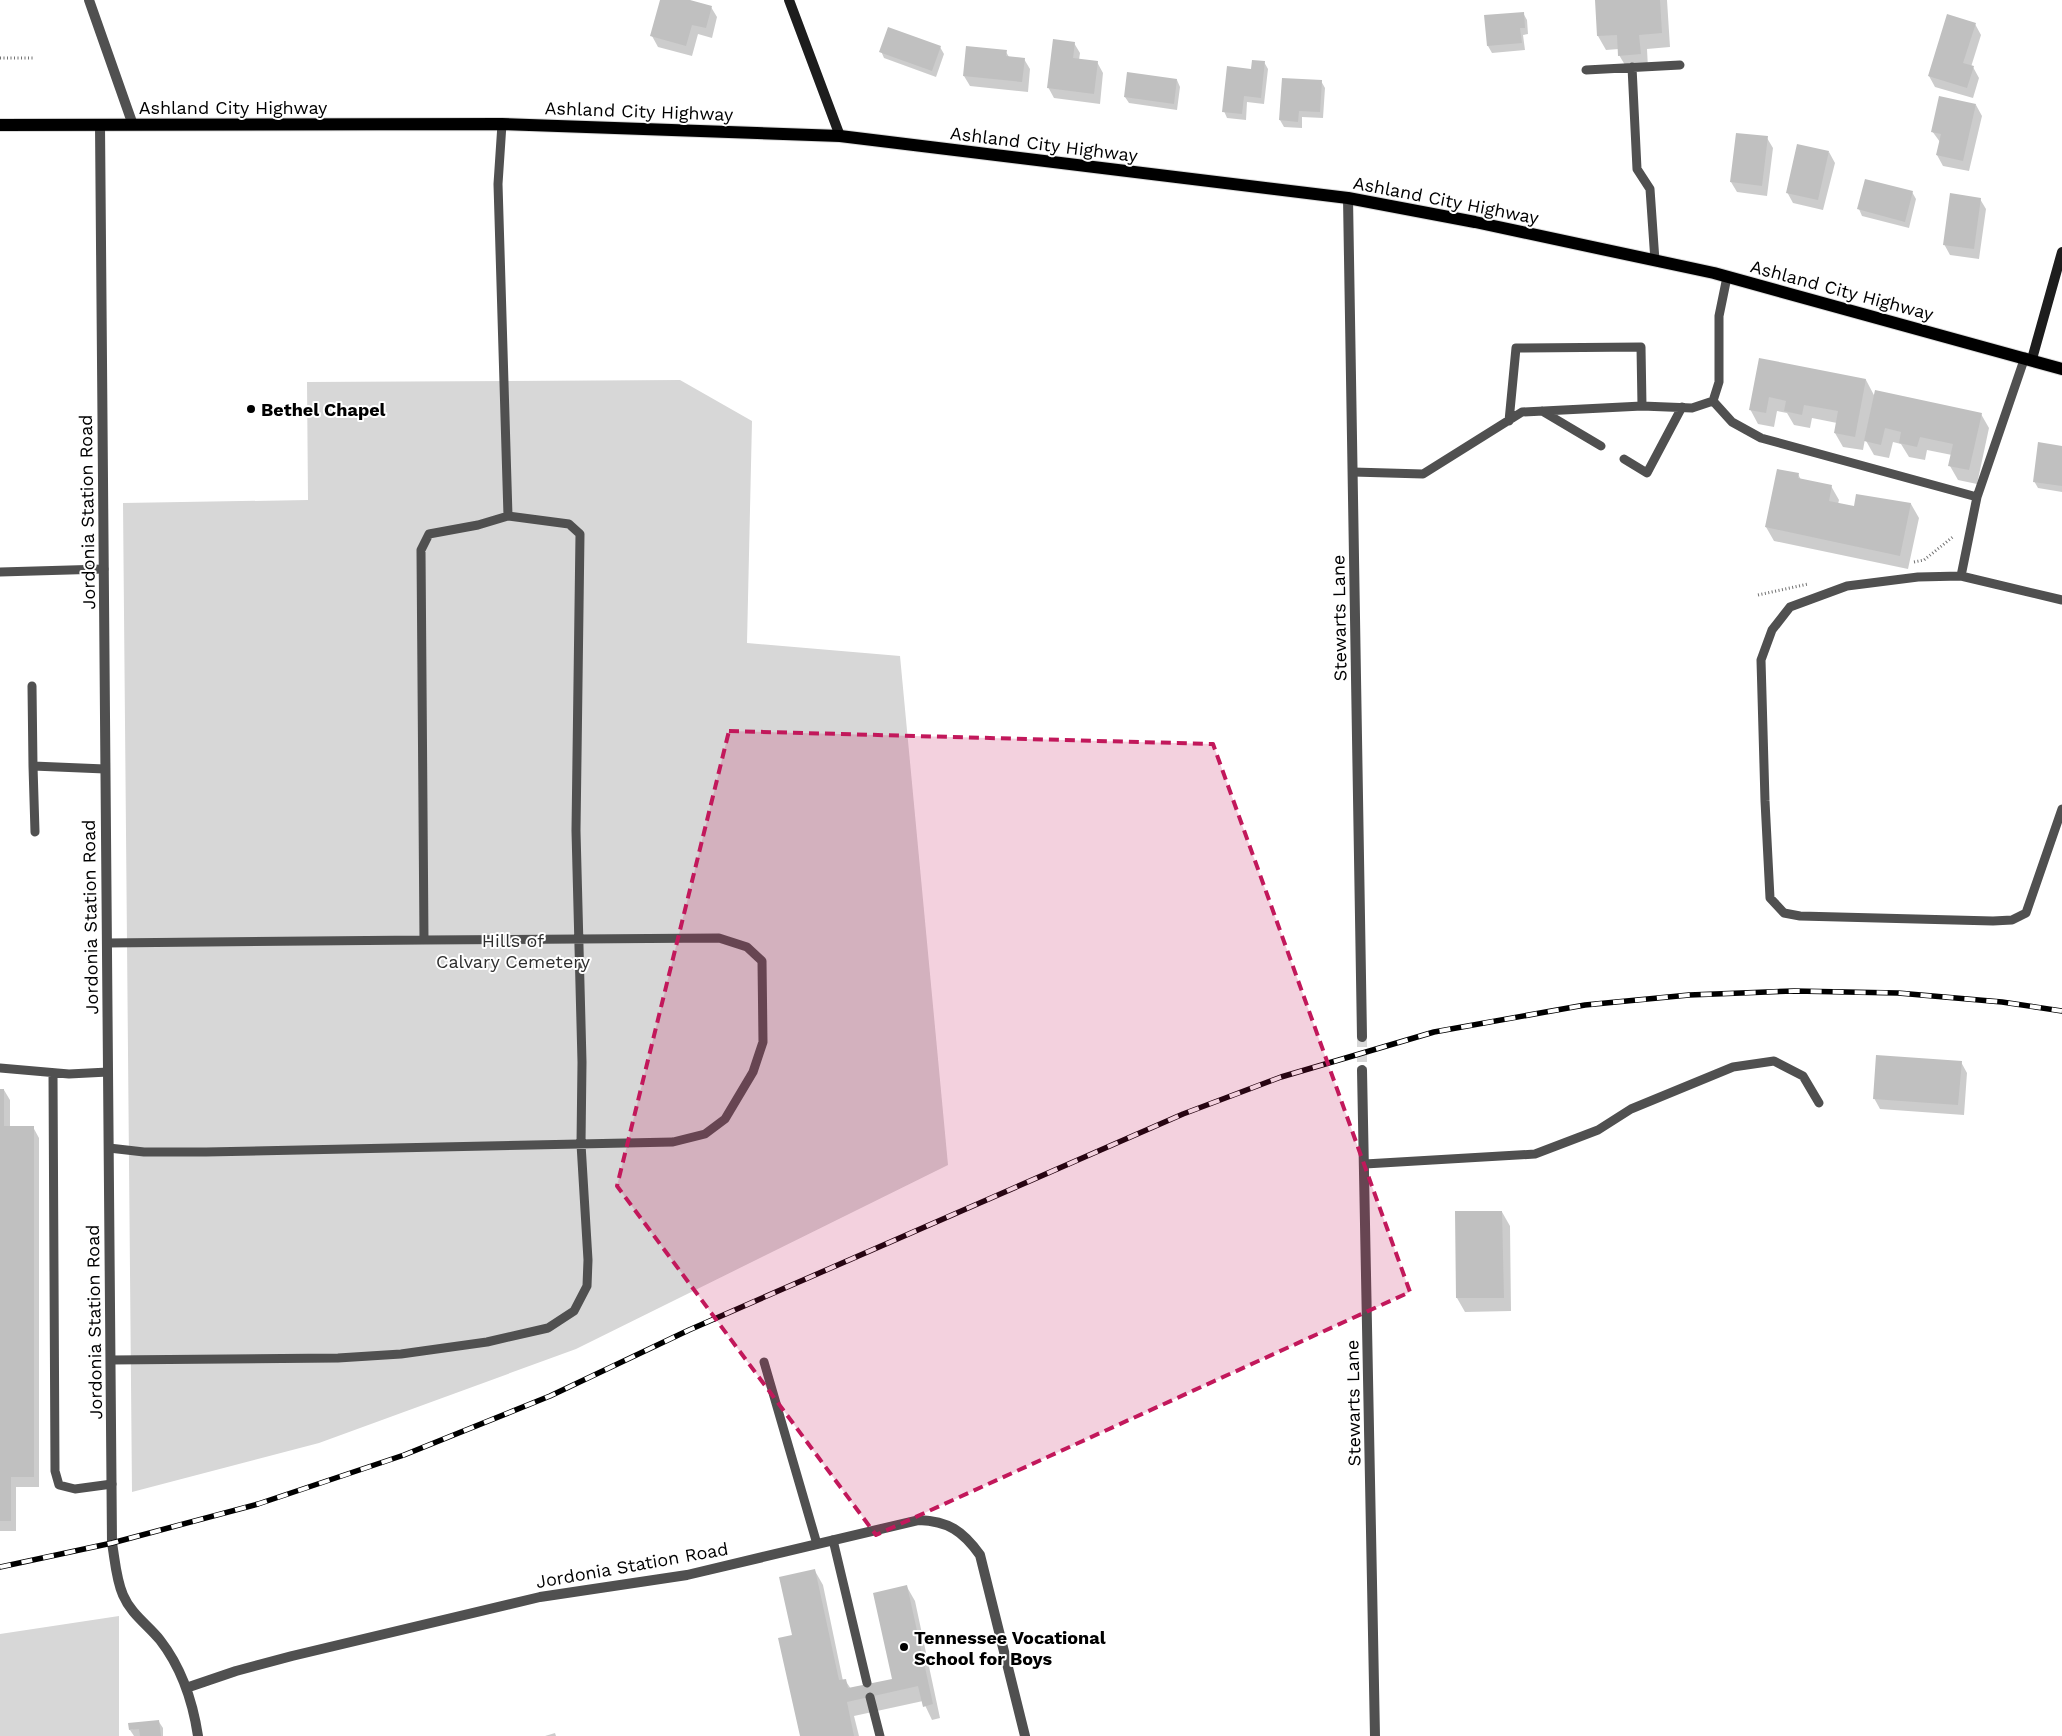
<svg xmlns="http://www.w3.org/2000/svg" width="2062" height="1736" viewBox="0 0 2062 1736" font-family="'Work Sans',sans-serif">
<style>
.green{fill:#d7d7d7}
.shadow{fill:#0003}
.building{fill:#c0c0c0}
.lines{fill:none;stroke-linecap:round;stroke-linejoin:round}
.street-tunnel{stroke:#d9d9d9;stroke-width:10;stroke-dasharray:10 5;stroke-linecap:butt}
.primary-casing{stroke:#dbdbdb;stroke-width:14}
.path{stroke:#727272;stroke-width:3;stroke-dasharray:1 2.5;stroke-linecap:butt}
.lane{stroke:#505050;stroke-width:9}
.street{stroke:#505050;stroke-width:10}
.secondary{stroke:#1d1d1d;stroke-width:10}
.primary{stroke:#000;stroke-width:12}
.rail-casing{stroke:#000;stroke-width:5.5}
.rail{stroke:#fff;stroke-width:4;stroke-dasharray:11;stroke-linecap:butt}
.marked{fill:#c2185b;fill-opacity:0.2;stroke:#c2185b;stroke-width:4;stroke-dasharray:10 6;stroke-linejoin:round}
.poi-dot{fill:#000;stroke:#fff;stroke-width:2}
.labels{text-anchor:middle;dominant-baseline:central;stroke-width:4;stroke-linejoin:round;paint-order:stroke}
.street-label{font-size:18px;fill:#000;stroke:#fff}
.poi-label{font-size:18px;font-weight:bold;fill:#000;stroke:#fff;text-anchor:start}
.park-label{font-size:18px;fill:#2e2e2e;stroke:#fff}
</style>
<rect width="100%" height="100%" fill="#fff"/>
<path class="green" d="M680,380L752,421L747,643L900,656L948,1165L576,1349L319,1443L132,1492L123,503L308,500L307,382Z
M119,1616V1736H0V1634Z"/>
<path class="shadow" d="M661,0H685L711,7L717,17L712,38L698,34L692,56L658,47L652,36Z
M1596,0H1667L1670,47L1647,49L1648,68L1628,70L1619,55V49L1606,50L1598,36Z
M1523,13L1527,20L1528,34L1523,35L1525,50L1492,53L1488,46L1486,17Z
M1975,24L1981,35L1971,67H1973L1979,78L1973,98L1935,87L1929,76Z
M1074,43L1080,53L1079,60L1097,62L1103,73L1100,104L1054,98L1048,87Z
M940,47L944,54L936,77L884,58L881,51Z
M1006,52L1009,57L1024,59L1030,69L1028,92L970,86L964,76Z
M1264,62L1268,69L1264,104L1247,102L1246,120L1227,118L1224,111L1252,70Z
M1283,79L1321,81L1325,88L1323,118L1302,117V128L1284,127L1280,120Z
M1177,80L1180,87L1177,110L1129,103L1125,97Z
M1976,105L1982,116L1969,171L1943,166L1937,155L1940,142L1932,131Z
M1767,138L1773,148L1767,196L1737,192L1731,182Z
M1829,152L1835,163L1823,210L1793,203L1787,192Z
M1912,192L1916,199L1909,228L1862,216L1859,209Z
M1980,199L1986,209L1979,259L1950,255L1944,244Z
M1760,360L1866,380L1875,397L1981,414L1989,428L1977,484L1958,480L1950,466L1952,455L1927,450L1925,460L1909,457L1901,444L1893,442L1889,458L1874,455L1865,439L1863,450L1843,447L1835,433L1837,423L1812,418L1810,428L1794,425L1787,413L1777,411L1774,427L1758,424L1750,409Z
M2062,447V492L2038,488L2034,481Z
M1778,470L1798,474L1801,480L1831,486L1839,500L1838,504L1854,508L1911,504L1919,518L1908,569L1774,541L1766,527Z
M1961,1062L1967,1073L1964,1115L1880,1109L1874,1098Z
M0,1090H4L10,1100V1128L33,1127L39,1138V1487H16V1531H0Z
M1502,1212L1510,1226L1511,1311L1465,1312L1457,1298Z
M815,1571L823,1585L843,1681L845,1680L851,1689L893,1680L907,1587L915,1601L940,1718L932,1720L923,1701L854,1716L859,1736H801L793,1636Z
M159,1722L163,1728V1736H134L130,1730Z
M555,1733L556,1736H545Z"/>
<path class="building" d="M660,0H690L712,6L706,28L692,25L686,46L650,36Z
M1595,0H1660L1662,33L1639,35L1641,54L1618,56L1617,35L1597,36Z
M1524,12L1525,28H1520L1522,43L1487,46L1484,15Z
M1947,14L1976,23L1963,63L1974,66L1967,88L1928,76Z
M888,27L941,46L932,71L879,52Z
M1053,39L1075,42L1073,58L1098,61L1094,94L1047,88Z
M966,46L1007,50L1006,56L1025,58L1022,82L963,76Z
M1252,60L1265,61L1261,98L1244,96L1242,114L1222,112L1227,66L1251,69Z
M1127,72L1177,79L1174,104L1124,97Z
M1282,78L1322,80L1320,112L1299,111L1298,122L1279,120Z
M1939,96L1976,104L1963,161L1936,155L1941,134L1931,132Z
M1736,133L1768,136L1762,186L1730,182Z
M1797,144L1829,151L1818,200L1786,193Z
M1865,179L1913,191L1905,222L1857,209Z
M1950,193L1981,198L1974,249L1943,245Z
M1759,358L1866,379L1855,437L1834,433L1838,411L1804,405L1802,415L1784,411L1786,401L1769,397L1766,413L1749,410Z
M1875,390L1982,413L1969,470L1948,466L1953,444L1920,437L1917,447L1899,443L1901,432L1885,428L1881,445L1864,441Z
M2038,442L2062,446V486L2033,482Z
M1777,469L1799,473L1798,478L1832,485L1829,501L1854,506L1856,494L1911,503L1900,556L1765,527Z
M1876,1055L1962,1061L1958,1105L1873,1099Z
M0,1089H4V1126H34V1477H11V1521H0Z
M1455,1211H1502L1504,1298H1456Z
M815,1569L839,1680L846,1679L848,1688L892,1679L873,1593L907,1585L933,1704L923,1707L918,1686L847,1702L854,1736H800L778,1638L792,1635L779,1577Z
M159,1720L161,1736H140L139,1729L129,1730L128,1723Z"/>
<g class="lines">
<path class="street-tunnel" d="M1362,1037V1070"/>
<g class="primary-casing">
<path id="primary" d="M0,125L502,124L840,136L1348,198L1475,222L1714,273L2062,369"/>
</g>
<path class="path" d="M0,58H34
M1914,562L1924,560L1954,536
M1758,595L1808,584"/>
<path class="lane" d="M1632,67L1637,169L1650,189L1655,261
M1586,70L1680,65
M1713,401L1732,422L1761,438L1977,497L2025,357
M1542,411L1601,446
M1509,421L1516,348L1641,347L1642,406
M1624,459L1647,473L1682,407
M1353,472L1423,474L1522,412L1642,406L1692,408L1713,401L1719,382V316L1727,277
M1977,497L1961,576L2062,600
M0,572L104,569
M1961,576L1918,577L1847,586L1790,607L1772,630L1761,660L1765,801L1770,898L1784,913L1800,916L1993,921L2012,920L2026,913L2062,809
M32,686L33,766
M35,832L33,766L105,769
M107,943L424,940L421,550L429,534L478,525L508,516L498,184L502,124
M0,1068L69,1074L108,1072
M53,1073L55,1471L59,1485L75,1489L112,1484
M109,1148L144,1152H206L673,1142L705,1134L725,1119L753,1072L763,1042L762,961L747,947L719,938L424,940
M1365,1164L1535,1154L1598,1130L1631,1109L1733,1067L1774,1061L1803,1076L1819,1103
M111,1360L338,1358L401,1354L487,1342L548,1328L574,1311L587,1286L588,1260L581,1144L582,1062L576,831L580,534L569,524L508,516
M764,1362L817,1544
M833,1540L867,1683
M870,1697L880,1736"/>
<path class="street" d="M89,0L133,125
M100,125L112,1543C115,1560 116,1579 123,1595C131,1614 148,1625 160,1640C181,1667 193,1703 198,1736
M1348,198L1362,1037
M1362,1070L1375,1736
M186,1688L236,1671L292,1656L540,1597L687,1575L919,1520C948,1521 963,1531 980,1555L1025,1736"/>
<path class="secondary" d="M789,0L840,136
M2032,359L2062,252"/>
<use href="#primary" class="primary"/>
<g class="rail-casing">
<path id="rail" d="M0,1567L112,1543L258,1504L404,1455L550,1396L689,1330L1183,1114L1281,1077L1434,1032L1585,1005L1689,995L1794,991L1898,993L2002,1002L2062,1011"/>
</g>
<use href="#rail" class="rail"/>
</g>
<path class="marked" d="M729,731L1213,744L1410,1292L876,1535L617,1186Z"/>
<g class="poi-dot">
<circle cx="251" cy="409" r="5"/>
<circle cx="904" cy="1647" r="5"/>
</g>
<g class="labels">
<g class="street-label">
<text x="233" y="107">Ashland City Highway</text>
<text transform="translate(639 111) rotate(2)">Ashland City Highway</text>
<text transform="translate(1044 144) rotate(7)">Ashland City Highway</text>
<text transform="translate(1446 200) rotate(11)">Ashland City Highway</text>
<text transform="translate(1842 290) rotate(15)">Ashland City Highway</text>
<text transform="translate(87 512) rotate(-91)">Jordonia Station Road</text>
<text transform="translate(1339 618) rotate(-91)">Stewarts Lane</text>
<text transform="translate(90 917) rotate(-91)">Jordonia Station Road</text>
<text transform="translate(94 1322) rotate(-91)">Jordonia Station Road</text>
<text transform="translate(1353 1403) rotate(-91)">Stewarts Lane</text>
<text transform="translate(632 1565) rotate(-10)">Jordonia Station Road</text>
</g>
<g class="poi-label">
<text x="261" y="409">Bethel Chapel</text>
<text x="914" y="1637">Tennessee Vocational<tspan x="914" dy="21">School for Boys</tspan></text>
</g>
<g class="park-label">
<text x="513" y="940">Hills of<tspan x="513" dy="21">Calvary Cemetery</tspan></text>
</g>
</g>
</svg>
